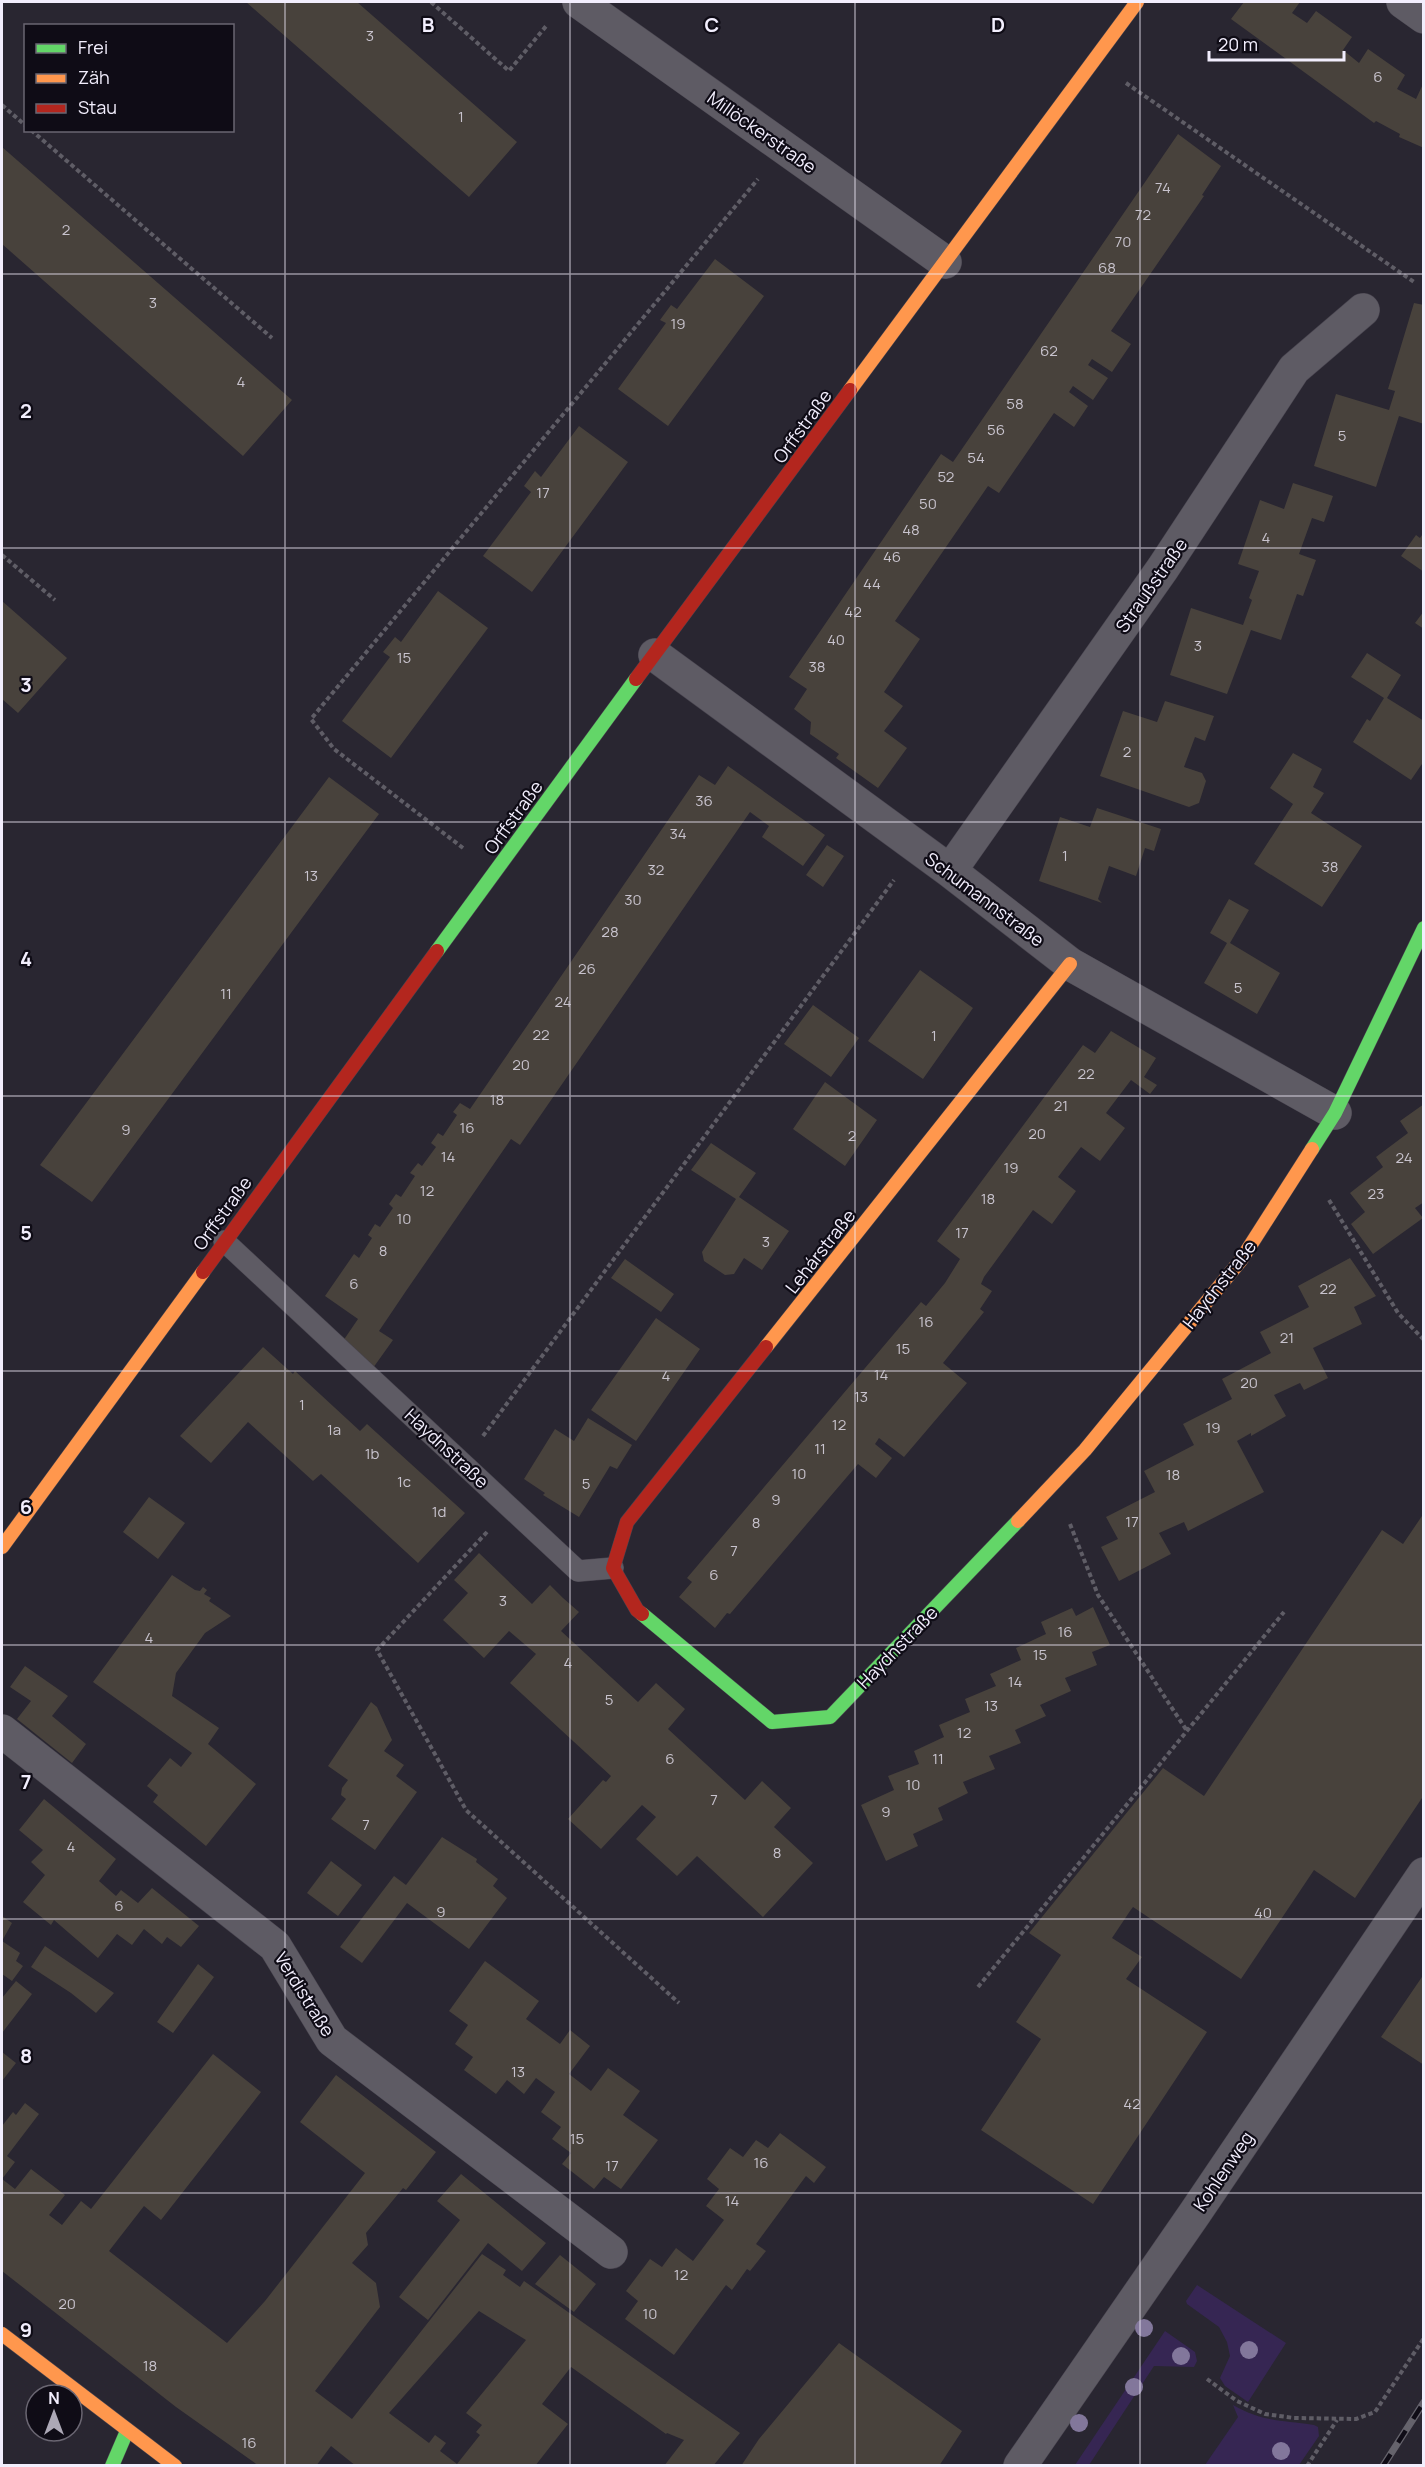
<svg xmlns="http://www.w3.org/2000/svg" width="1425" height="2467" viewBox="0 0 1425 2467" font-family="Manrope,sans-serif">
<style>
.green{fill:#362653}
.building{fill:#48423c;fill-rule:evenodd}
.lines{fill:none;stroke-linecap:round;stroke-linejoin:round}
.lane-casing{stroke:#48444f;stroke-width:22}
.street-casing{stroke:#48444f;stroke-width:34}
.fast-casing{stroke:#48444f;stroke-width:15}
.slow-casing{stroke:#48444f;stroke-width:15}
.jam-casing{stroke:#48444f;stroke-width:15}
.path{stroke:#5f5d66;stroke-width:4;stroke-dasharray:4.5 3;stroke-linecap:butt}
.lane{stroke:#5e5b64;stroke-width:21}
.street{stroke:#5e5b64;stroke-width:33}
.fast{stroke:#63d668;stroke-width:14}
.slow{stroke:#ff974d;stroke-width:14}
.jam{stroke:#b3261e;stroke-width:14}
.rail-casing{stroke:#65636c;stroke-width:7}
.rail{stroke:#0f0c16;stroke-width:4.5;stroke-dasharray:14;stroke-linecap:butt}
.tree{fill:#82779b}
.grid{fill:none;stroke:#f2eefd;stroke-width:1.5;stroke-opacity:0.55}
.labels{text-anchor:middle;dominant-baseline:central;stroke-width:4.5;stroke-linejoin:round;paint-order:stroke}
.number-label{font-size:15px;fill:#c8c3cd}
.street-label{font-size:18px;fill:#f2eefd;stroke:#0f0c16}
.grid-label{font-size:20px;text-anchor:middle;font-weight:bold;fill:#f2eefd;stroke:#0f0c16;stroke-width:4.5;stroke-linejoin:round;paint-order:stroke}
</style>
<rect width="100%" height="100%" fill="#292631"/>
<path class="green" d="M1197,2285L1286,2343L1248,2402L1225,2386L1220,2378L1230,2356L1227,2342L1219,2327L1187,2304L1186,2301Z
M1165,2331L1195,2352L1197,2361L1194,2367L1154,2366L1089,2465H1075Z
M1233,2405C1263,2422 1280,2420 1314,2425L1318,2427L1319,2436L1299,2465H1205L1238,2417Z"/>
<path class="building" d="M246,2H357L517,142L469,197Z
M1244,2H1300L1292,13L1307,23L1316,11L1352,37L1343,50L1359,63L1368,49L1405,75L1397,89L1416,99L1424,82V148L1399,137L1400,134L1376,121L1374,123L1231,19Z
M1178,134L1221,166L1202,195L1204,196L1111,331L1131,344L1112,372L1092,359L1088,365L1108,378L1093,400L1073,386L1069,392L1088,406L1074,427L1054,413L999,493L988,486L895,621L920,639L884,692L903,706L884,731L907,748L878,788L836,758L839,754L810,734L811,722L794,709L807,689L789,677L941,454L953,462Z
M2,147L292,400L243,456L2,244Z
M715,259L764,296L668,426L618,389L666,323L660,320L671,305L677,309Z
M1414,303L1424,305V424L1399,416L1376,487L1314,466L1336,394L1389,410L1395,391L1388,389Z
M579,426L628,462L532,592L483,556L531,492L524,486L535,471L541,477Z
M1293,483L1333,496L1324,522L1312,518L1299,554L1316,560L1303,596L1297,594L1281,640L1251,630L1227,694L1170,675L1191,608L1243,625L1252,600L1249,598L1259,571L1238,564L1260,500L1284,509Z
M1424,532V572L1401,556L1416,535L1420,538Z
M438,591L488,628L391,758L342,721L390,657L383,652L395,637L401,642Z
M2,601L67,658L18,713L2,699Z
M1424,611V629L1415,623Z
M1367,653L1401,675L1387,698L1424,721V761L1411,780L1353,742L1367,719L1370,721L1384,698L1351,677Z
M1165,701L1214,716L1205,741L1195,737L1184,767L1202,773L1206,781L1199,803L1189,807L1100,776L1123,711L1157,722Z
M1293,753L1322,769L1313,787L1324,793L1311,813L1362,846L1322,907L1254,864L1293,804L1270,788Z
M728,766L825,835L803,866L762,837L769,826L750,812L520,1145L511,1139L406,1291L379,1331L393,1340L373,1368L343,1341L358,1319L325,1296L354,1254L359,1258L372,1238L368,1235L375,1224L380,1227L393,1208L389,1204L396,1194L401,1197L415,1176L410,1173L418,1163L422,1166L436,1147L431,1143L438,1133L443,1136L457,1115L453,1112L460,1103L470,1109L699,775L715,785Z
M329,777L379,814L92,1202L40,1165Z
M1097,808L1161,829L1154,851L1145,848L1136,876L1109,866L1098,899L1102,903L1039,881L1060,817L1090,827Z
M827,845L844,856L823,887L806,875Z
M1229,899L1249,910L1230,943L1280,973L1257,1014L1204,983L1227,943L1210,933Z
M920,970L973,1008L923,1079L868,1041Z
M813,1005L859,1038L831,1077L784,1044Z
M1111,1031L1156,1058L1144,1077L1157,1085L1150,1094L1131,1080L1106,1113L1125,1128L1100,1161L1081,1147L1058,1177L1076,1191L1052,1224L1033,1210L984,1277L981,1284L992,1291L980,1309L984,1312L943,1363L967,1383L904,1457L879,1438L875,1444L892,1458L876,1478L858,1464L730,1614L727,1613L715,1628L679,1597L692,1582L687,1578L921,1302L926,1306L945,1283L960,1259L937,1241L1083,1045L1095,1053Z
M825,1082L877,1120L845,1166L793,1129Z
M1424,1104V1202L1415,1208L1423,1218L1373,1254L1351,1224L1365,1212L1350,1193L1383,1167L1376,1157L1408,1133L1400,1121Z
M711,1143L756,1173L739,1197L789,1231L762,1270L744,1258L734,1274L725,1275L704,1261L702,1252L736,1199L691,1170Z
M1350,1258L1376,1296L1354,1307L1362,1324L1313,1348L1328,1378L1304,1390L1300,1383L1274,1395L1286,1416L1251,1436V1433L1237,1441L1264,1492L1188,1531L1184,1522L1159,1533L1171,1554L1119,1581L1101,1547L1118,1539L1106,1517L1155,1492L1144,1471L1194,1445L1183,1424L1232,1399L1222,1379L1271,1353L1260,1332L1309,1307L1298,1286Z
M625,1259L674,1294L661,1312L611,1278Z
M656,1318L700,1349L636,1441L591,1410Z
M263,1347L293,1374L295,1371L360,1431L367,1424L465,1513L418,1563L321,1474L313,1481L248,1422L211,1463L180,1436Z
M588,1418L632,1445L617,1469L610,1466L579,1517L543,1495L545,1493L524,1479L555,1429L574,1441Z
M149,1497L185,1523L158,1559L123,1532Z
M1424,1513V1795L1355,1898L1314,1870L1241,1979L1133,1907L1130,1911L1112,1938L1142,1957L1126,1979L1207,2032L1093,2204L981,2130L1041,2039L1016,2022L1061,1955L1029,1933L1163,1768L1204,1796L1382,1530L1403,1544Z
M479,1553L532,1604L550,1585L563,1598L579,1612L561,1631L638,1702L656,1683L685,1709L668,1729L745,1800L762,1781L791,1808L774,1827L813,1863L763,1917L697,1856L677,1876L636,1839L656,1817L642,1805L601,1849L568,1819L603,1780L606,1782L611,1776L510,1683L536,1654L509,1631L484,1658L443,1620L468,1593L454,1580Z
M172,1575L195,1590L200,1591L203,1587L207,1590L204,1594L211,1598L209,1601L231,1616L205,1633L176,1673L172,1696L219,1728L208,1744L256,1784L206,1846L153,1802L158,1795L147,1786L170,1758L181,1767L192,1753L93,1682Z
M1093,1607L1110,1645L1092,1652L1097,1665L1065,1678L1071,1691L1040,1705L1046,1716L1015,1730L1021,1743L989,1756L995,1769L963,1782L968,1793L938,1808L943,1820L913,1834L918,1846L886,1861L861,1805L894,1790L888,1776L919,1764L914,1751L944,1737L939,1725L970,1712L965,1699L996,1686L990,1674L1021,1660L1016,1648L1046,1634L1041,1622L1072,1608L1076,1616Z
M25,1666L68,1696L52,1716L86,1744L72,1763L17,1719L31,1701L10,1687Z
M371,1702L377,1707L392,1740L384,1751L404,1765L396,1776L417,1792L375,1850L331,1819L346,1799L341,1795L342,1788L348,1780L328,1766Z
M44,1799L116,1859L99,1881L116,1896L121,1890L138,1903L152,1888L199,1926L181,1947L167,1937L162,1944L144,1929L132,1945L117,1934L98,1958L54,1920L51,1925L23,1902L45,1875L31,1862L43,1850L19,1830Z
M442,1837L477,1859L476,1862L498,1879L493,1886L507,1898L469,1949L407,1903L362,1963L340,1947L394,1876L406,1885Z
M331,1861L362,1885L338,1916L307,1893Z
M2,1916L12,1923L2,1941L20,1953L16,1961L23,1966L12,1981L2,1974Z
M45,1946L114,1993L96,2013L71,1993L31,1967Z
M485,1961L539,2001L526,2019L560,2044L570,2030L590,2046L569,2074L591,2091L608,2068L640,2091L623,2115L658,2140L621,2189L604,2177L594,2189L562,2164L571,2153L552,2139L561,2127L541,2112L555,2092L536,2078L524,2094L507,2080L496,2094L464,2070L473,2057L455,2044L468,2025L449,2011Z
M198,1964L214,1977L173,2033L157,2022Z
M1424,1974V2065L1381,2037Z
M16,1981L32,1994L2,2033V1998Z
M2,2052L16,2063L2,2081Z
M213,2054L261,2092L161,2220L144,2206L109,2251L227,2343L265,2301L365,2173L300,2122L336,2075L436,2152L406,2190L403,2188L366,2233L368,2245L352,2263L376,2283L380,2307L315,2391L352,2419L482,2254L506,2270L503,2275L520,2287L524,2281L740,2433L713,2466H664L684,2440L667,2433L666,2434L571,2367L542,2404L568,2424L535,2466H356L331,2446L316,2466H259L176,2407L2,2271V2126L13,2112L16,2115L25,2103L39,2114L7,2156L15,2162L2,2179L15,2189L31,2169L65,2195L49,2215L62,2225L81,2201L91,2209ZM479,2311L526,2340L466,2413L482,2425L476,2432L480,2435L457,2464L440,2451L446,2443L435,2435L429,2443L389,2413Z
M780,2133L826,2167L814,2183L806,2176L756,2244L766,2251L750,2271L747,2269L732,2290L726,2285L674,2355L625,2319L638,2301L626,2291L650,2259L662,2267L676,2248L693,2261L724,2220L706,2206L719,2189L707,2179L730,2148L743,2157L756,2140L768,2148Z
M461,2174L546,2243L522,2271L488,2243L428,2320L399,2297L460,2220L437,2201Z
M560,2255L596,2284L574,2312L535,2284Z
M839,2343L962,2431L939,2466H741L759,2439Z"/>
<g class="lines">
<g class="lane-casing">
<path id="lane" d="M224,1241L578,1571L613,1568"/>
</g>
<g class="street-casing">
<path id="street" d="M579,2L945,262
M1403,2L1424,17
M655,655L950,871L1070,964L1335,1113
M950,871L1163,568L1294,369L1363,310
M2,1731L275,1946L332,2040L611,2252
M1020,2466L1195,2213L1424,1874"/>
</g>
<g class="fast-casing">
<path id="fast" d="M437,951L636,679
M1312,1149L1335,1113L1424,928
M642,1614L772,1722L830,1717L1018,1521
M112,2466L127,2431"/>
</g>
<g class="slow-casing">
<path id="slow" d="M850,390L1137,2
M766,1347L1070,964
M1018,1521L1085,1450L1241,1260L1312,1149
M2,1547L203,1272
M2,2334L175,2466"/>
</g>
<g class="jam-casing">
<path id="jam" d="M636,679L850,390
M203,1272L437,951
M642,1614L637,1610L613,1568L627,1522L766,1347"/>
</g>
<path class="path" d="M431,2L509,71L547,25
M1126,83L1414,282
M2,105L26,126
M31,130L272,338
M2,555L55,600
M463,848L334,749L311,719L758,179
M1329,1200L1398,1313L1424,1340
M483,1436L894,880
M1070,1524L1098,1595L1187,1731
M487,1532L377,1650L466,1810L679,2003
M978,1987L1284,1612
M1207,2379L1237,2401L1265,2414L1294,2418L1356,2419L1375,2412L1424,2338
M1307,2466L1337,2420"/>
<use href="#lane" class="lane"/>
<use href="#street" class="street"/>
<use href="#fast" class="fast"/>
<use href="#slow" class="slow"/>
<use href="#jam" class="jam"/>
<g class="rail-casing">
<path id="rail" d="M1383,2466L1424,2402"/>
</g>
<use href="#rail" class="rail"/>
</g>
<g class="tree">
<circle cx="1144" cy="2328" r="9"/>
<circle cx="1249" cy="2350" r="9"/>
<circle cx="1181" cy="2356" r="9"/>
<circle cx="1134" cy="2387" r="9"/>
<circle cx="1079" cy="2423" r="9"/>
<circle cx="1281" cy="2451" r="9"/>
</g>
<path class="grid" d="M285,2V2466M570,2V2466M855,2V2466M1140,2V2466M2,274H1424M2,548H1424M2,822H1424M2,1096H1424M2,1371H1424M2,1645H1424M2,1919H1424M2,2193H1424"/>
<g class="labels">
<g class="number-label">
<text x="370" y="35">3</text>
<text x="1378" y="76">6</text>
<text x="461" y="116">1</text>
<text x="1163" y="187">74</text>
<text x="1143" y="214">72</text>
<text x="66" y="229">2</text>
<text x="1123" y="241">70</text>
<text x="1107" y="267">68</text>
<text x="153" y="302">3</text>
<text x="678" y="323">19</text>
<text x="1049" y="350">62</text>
<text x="241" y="381">4</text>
<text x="1015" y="403">58</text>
<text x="996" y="429">56</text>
<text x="1342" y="435">5</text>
<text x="976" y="457">54</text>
<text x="946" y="476">52</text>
<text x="543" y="492">17</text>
<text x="928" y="503">50</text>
<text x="911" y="529">48</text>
<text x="1266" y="537">4</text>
<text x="892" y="556">46</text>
<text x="872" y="583">44</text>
<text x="853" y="611">42</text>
<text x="836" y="639">40</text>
<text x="1198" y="645">3</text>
<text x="404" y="657">15</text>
<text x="817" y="666">38</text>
<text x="1127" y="751">2</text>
<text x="704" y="800">36</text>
<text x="678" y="833">34</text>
<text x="1065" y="855">1</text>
<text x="1330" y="866">38</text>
<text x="656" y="869">32</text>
<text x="311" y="875">13</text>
<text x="633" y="899">30</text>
<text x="610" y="931">28</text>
<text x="587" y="968">26</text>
<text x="1238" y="987">5</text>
<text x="226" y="993">11</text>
<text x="563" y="1001">24</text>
<text x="541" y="1034">22</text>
<text x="934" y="1035">1</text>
<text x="521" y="1064">20</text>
<text x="1086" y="1073">22</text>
<text x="497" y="1099">18</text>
<text x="1061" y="1105">21</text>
<text x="467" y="1127">16</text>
<text x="126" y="1129">9</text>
<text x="1037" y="1133">20</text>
<text x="852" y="1135">2</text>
<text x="448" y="1156">14</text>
<text x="1404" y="1157">24</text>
<text x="1011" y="1167">19</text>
<text x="427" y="1190">12</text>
<text x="1376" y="1193">23</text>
<text x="988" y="1198">18</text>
<text x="404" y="1218">10</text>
<text x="962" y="1232">17</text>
<text x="766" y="1241">3</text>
<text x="383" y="1250">8</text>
<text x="354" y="1283">6</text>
<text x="1328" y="1288">22</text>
<text x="926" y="1321">16</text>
<text x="1287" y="1337">21</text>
<text x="903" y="1348">15</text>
<text x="881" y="1374">14</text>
<text x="666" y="1375">4</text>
<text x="1249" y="1382">20</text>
<text x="861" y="1396">13</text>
<text x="302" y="1404">1</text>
<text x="839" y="1424">12</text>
<text x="1213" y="1427">19</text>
<text x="334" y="1429">1a</text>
<text x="820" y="1448">11</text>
<text x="372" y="1453">1b</text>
<text x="799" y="1473">10</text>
<text x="1173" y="1474">18</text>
<text x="404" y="1481">1c</text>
<text x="586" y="1483">5</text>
<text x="776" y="1499">9</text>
<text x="439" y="1511">1d</text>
<text x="1132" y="1521">17</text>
<text x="756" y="1522">8</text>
<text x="734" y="1550">7</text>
<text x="714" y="1574">6</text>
<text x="503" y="1600">3</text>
<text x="1065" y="1631">16</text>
<text x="149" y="1637">4</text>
<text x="1040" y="1654">15</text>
<text x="568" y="1662">4</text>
<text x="1015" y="1681">14</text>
<text x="609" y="1699">5</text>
<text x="991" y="1705">13</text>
<text x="964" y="1732">12</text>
<text x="670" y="1758">6</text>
<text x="938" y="1758">11</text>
<text x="913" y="1784">10</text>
<text x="714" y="1799">7</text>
<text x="886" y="1811">9</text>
<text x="366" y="1824">7</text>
<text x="71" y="1846">4</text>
<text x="777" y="1852">8</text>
<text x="119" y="1905">6</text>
<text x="441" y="1911">9</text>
<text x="1263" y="1912">40</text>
<text x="518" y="2071">13</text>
<text x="1132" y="2103">42</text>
<text x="577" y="2138">15</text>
<text x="761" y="2162">16</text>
<text x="612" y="2165">17</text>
<text x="732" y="2200">14</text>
<text x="681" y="2274">12</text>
<text x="67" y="2303">20</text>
<text x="650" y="2313">10</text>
<text x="150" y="2365">18</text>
<text x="249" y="2442">16</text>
</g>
<g class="street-label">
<text transform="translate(762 132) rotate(35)">Millöckerstraße</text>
<text transform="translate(802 426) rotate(-54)">Orffstraße</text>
<text transform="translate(1151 585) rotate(-55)">Straußstraße</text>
<text transform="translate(513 817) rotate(-54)">Orffstraße</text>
<text transform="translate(985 899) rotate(37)">Schumannstraße</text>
<text transform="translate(222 1213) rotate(-54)">Orffstraße</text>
<text transform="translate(820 1251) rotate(-52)">Lehárstraße</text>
<text transform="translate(1219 1284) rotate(-52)">Haydnstraße</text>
<text transform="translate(447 1448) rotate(43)">Haydnstraße</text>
<text transform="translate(897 1647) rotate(-46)">Haydnstraße</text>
<text transform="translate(305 1994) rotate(58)">Verdistraße</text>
<text transform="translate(1223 2171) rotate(-56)">Kohlenweg</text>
</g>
</g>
<g class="grid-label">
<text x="428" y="32">B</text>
<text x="712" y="32">C</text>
<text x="998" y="32">D</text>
<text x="26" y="418">2</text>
<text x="26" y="692">3</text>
<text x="26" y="966">4</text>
<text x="26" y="1240">5</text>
<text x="26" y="1514">6</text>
<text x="26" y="1789">7</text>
<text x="26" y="2063">8</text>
<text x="26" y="2337">9</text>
</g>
<rect width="1425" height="2467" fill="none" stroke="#f2eefd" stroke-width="6"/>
<rect x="24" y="24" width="210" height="108" fill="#0f0c16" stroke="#6a6672" stroke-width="1.5"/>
<rect x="36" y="44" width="30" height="9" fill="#63d668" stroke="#6a6672" stroke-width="1.5"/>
<text x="78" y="54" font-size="18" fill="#f2eefd">Frei</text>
<rect x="36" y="74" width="30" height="9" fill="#ff974d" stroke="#6a6672" stroke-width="1.5"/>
<text x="78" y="84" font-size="18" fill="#f2eefd">Zäh</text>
<rect x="36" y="104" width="30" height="9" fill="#b3261e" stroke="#6a6672" stroke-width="1.5"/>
<text x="78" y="114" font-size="18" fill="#f2eefd">Stau</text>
<g transform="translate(54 2413)"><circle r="28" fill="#0f0c16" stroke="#6a6672" stroke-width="1.5"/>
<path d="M0-4.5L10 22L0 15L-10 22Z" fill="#aca8b6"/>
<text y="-9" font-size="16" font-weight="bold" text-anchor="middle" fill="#f2eefd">N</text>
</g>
<path d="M1209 51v9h135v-9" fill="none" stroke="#f2eefd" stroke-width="3"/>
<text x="1218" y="51" font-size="18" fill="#f2eefd" stroke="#0f0c16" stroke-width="4.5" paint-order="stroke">20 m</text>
</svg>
